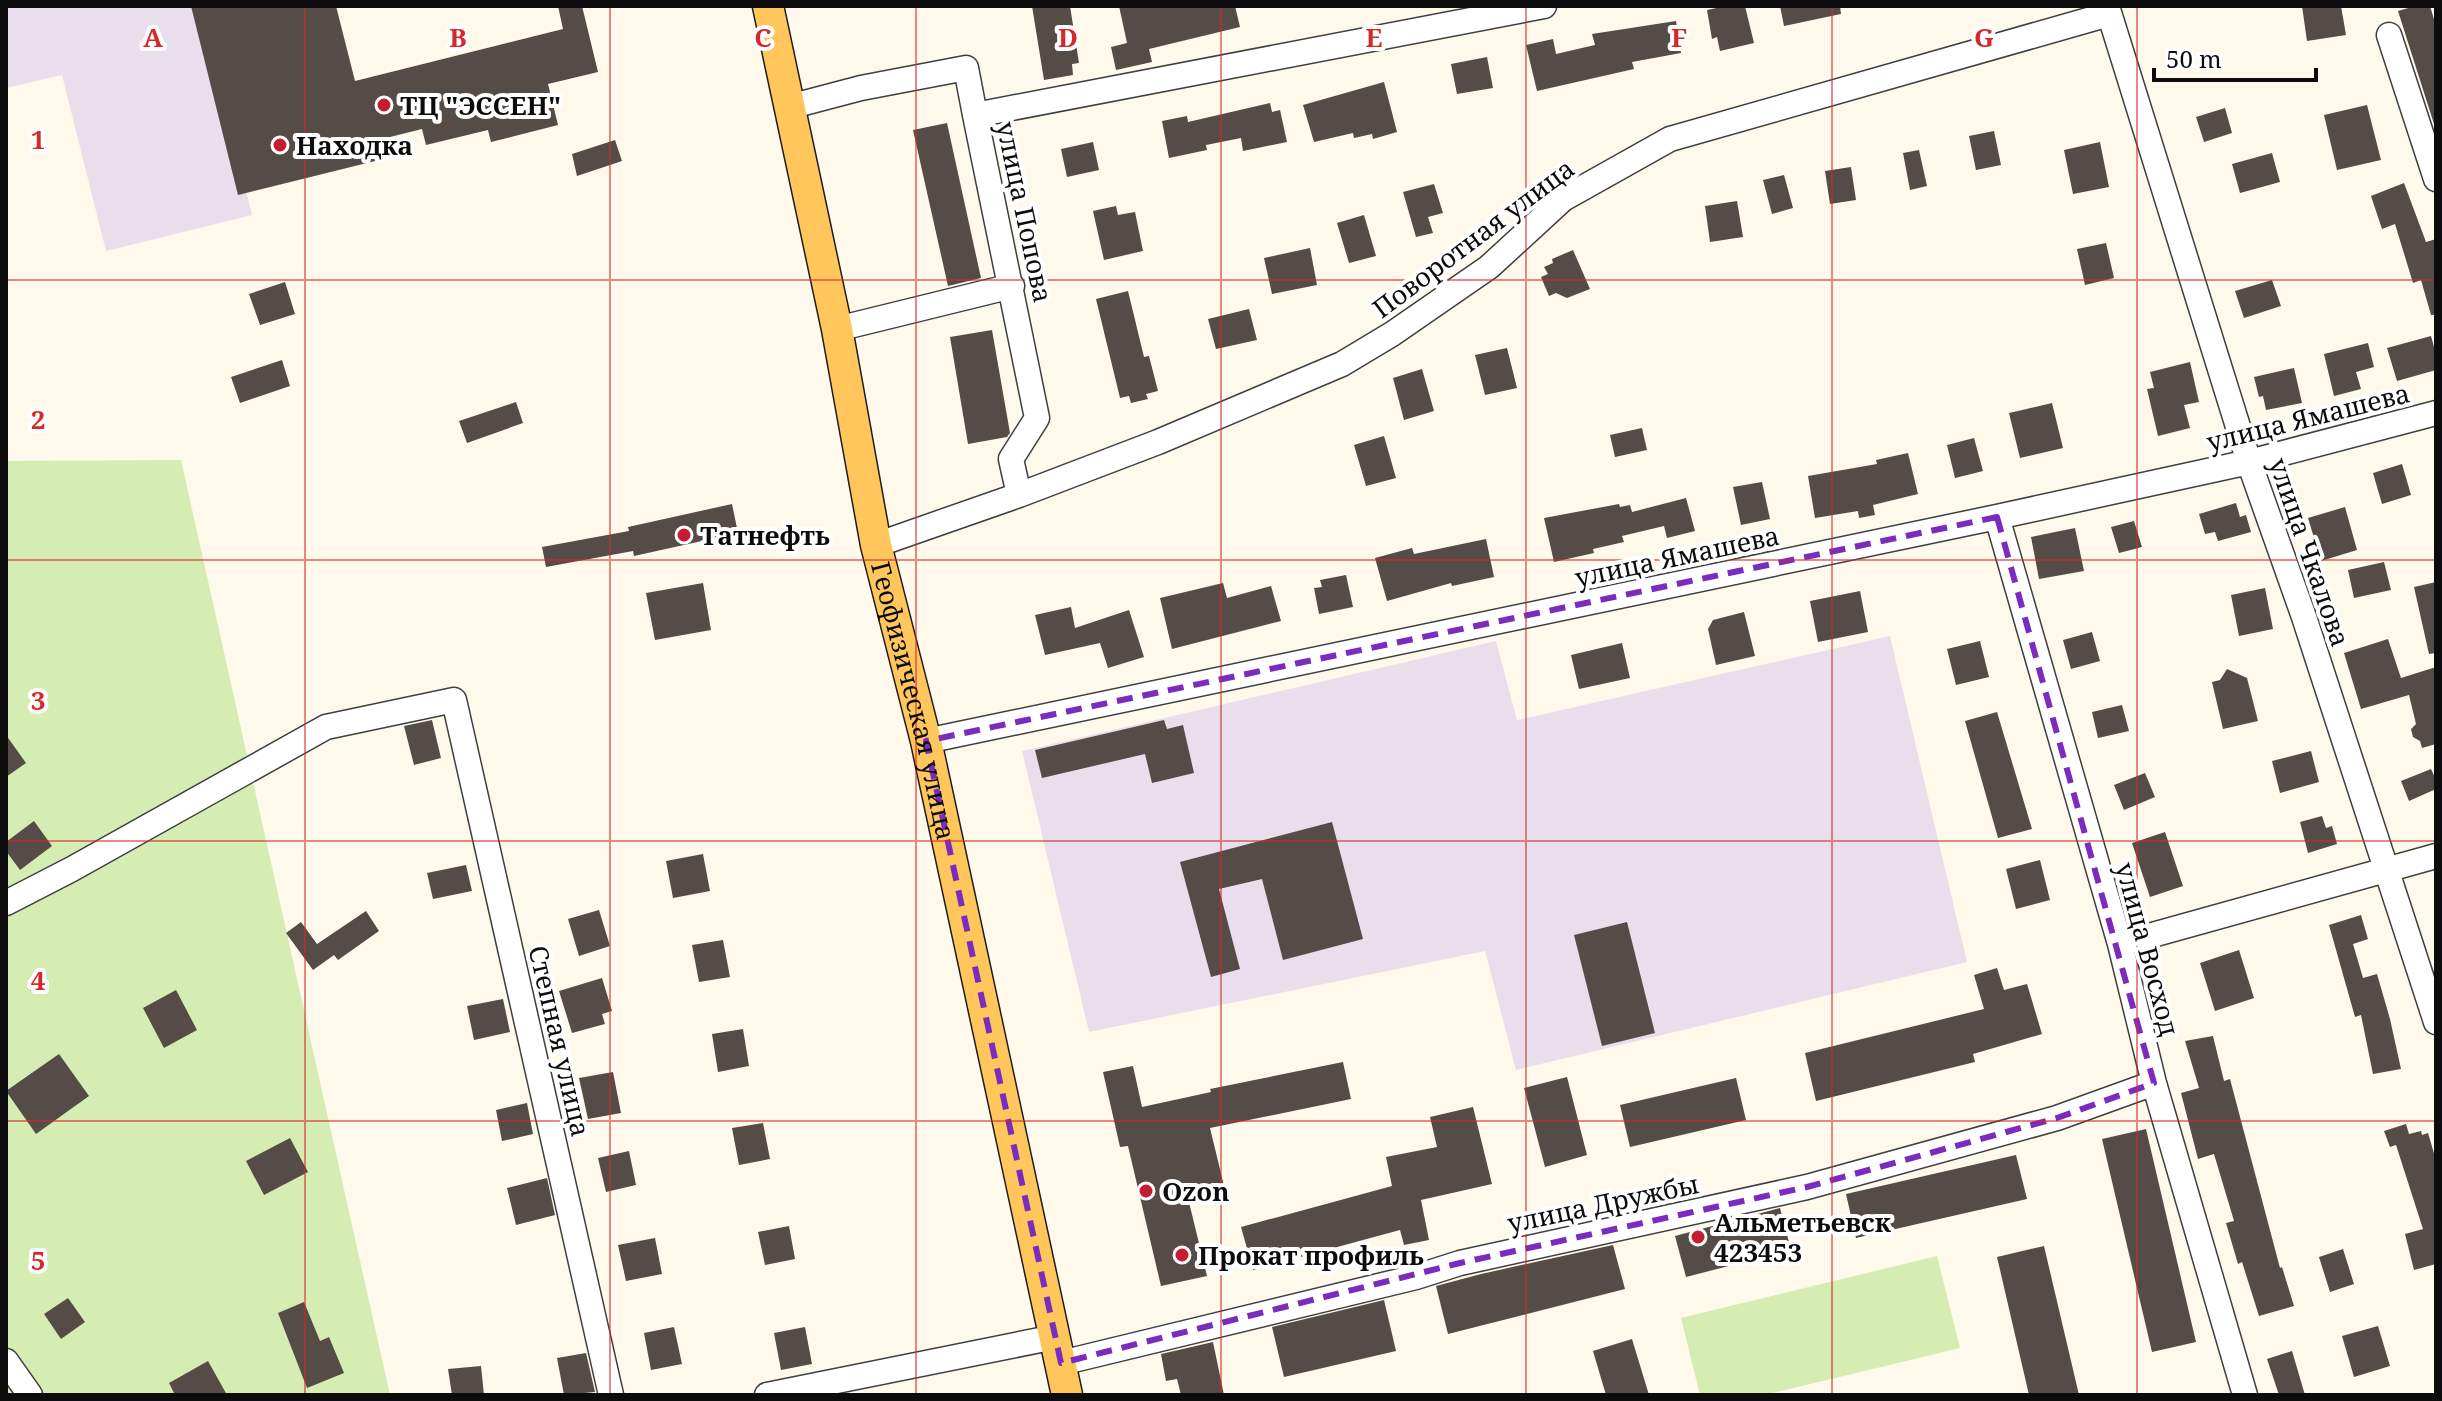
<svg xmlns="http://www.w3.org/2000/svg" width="2442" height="1401" viewBox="0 0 2442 1401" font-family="'Noto Serif',serif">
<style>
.industrial{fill:#e9dfec}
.green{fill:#d5ecb2}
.building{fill:#554b47}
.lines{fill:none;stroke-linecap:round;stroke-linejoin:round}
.minor-casing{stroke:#3f3f3f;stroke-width:27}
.major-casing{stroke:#1d1d1d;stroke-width:33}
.minor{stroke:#fff;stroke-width:24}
.major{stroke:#ffc75b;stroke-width:30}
.marked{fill:none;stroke:#7b2cbf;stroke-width:6;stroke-dasharray:16 10;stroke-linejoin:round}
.grid{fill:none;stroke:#d62828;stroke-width:2;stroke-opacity:0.55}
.poi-dot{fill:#c51b33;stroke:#fff;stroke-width:3}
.labels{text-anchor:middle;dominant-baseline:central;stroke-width:8;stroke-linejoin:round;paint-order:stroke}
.poi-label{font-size:26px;font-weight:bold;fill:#0c0c0c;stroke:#fff;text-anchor:start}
.street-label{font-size:26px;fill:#0c0c0c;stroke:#fff}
.grid-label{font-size:26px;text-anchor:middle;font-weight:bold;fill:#d62828;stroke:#fff;stroke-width:8;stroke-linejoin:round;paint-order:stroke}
</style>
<rect width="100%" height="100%" fill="#fff9eb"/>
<path class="industrial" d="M6,6H201L252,215L106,251L62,75L6,88Z
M1890,636L1967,962L1516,1070L1485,951L1089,1032L1022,751L1496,641L1517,720Z"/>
<path class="green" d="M181,460L390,1395H6V461Z
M1937,1256L1960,1348L1764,1395H1700L1681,1318Z"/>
<path class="building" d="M191,6H336L355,81L563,29L558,6H582L598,72L548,84L558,125L491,142L488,130L426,145L422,129L370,142L375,161L238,195Z
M1032,6H1070L1079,63L1072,64L1073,75L1044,80Z
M1119,6H1235L1240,27L1149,49L1152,62L1116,70L1111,47L1127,43Z
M1726,6H1745L1754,43L1720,51L1717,37L1712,39L1707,10Z
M1780,6H1840L1841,14L1784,26Z
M2302,6H2341L2346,35L2307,41Z
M2415,6H2430L2436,26V123L2434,124L2398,11Z
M1676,21L1681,53L1632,62L1634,69L1537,91L1526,45L1553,39L1556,54L1595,45L1592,34Z
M1487,57L1493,88L1457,94L1451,64Z
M1384,82L1397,132L1373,139L1372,134L1354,138L1353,133L1314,142L1303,105Z
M1270,103L1272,112L1280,110L1287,142L1243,151L1241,138L1206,145L1207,150L1169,158L1162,121L1187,116L1188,122Z
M2367,105L2381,160L2337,170L2324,115Z
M2225,108L2232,133L2204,142L2196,117Z
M947,123L981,278L948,286L913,130Z
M1994,131L2001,165L1976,170L1969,136Z
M615,140L622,161L577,176L572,154Z
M1093,142L1099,170L1067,177L1061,149Z
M2100,142L2109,187L2073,194L2064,150Z
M1919,150L1927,186L1910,190L1903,153Z
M2272,153L2280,182L2240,193L2232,164Z
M1851,167L1856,200L1830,204L1825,171Z
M1784,175L1793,208L1772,214L1763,180Z
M2404,183L2426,242L2436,239V315H2431L2421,280L2413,283L2395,224L2382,229L2371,196Z
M1434,184L1443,213L1428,217L1433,233L1416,237L1403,192Z
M1737,201L1743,237L1710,242L1705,206Z
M1116,206L1118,215L1135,212L1143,251L1104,260L1093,211Z
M1364,215L1376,256L1349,263L1337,223Z
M2106,243L2114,278L2085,285L2077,249Z
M1310,248L1317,285L1272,294L1264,258Z
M1573,250L1590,289L1567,298L1556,293L1549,296L1541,277L1548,274L1544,267L1553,263L1552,259Z
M2272,280L2281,306L2244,318L2235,291Z
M285,282L295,314L260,325L249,294Z
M1128,291L1144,357L1149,356L1158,391L1146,394L1148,399L1131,403L1129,396L1120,398L1096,299Z
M1249,309L1257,340L1216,349L1208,319Z
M992,330L1010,433L1007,437L968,444L950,337Z
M2431,336L2436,354V370L2397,381L2387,348Z
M2368,343L2374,367L2356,372L2361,389L2334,396L2324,354Z
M1507,348L1517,388L1485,395L1475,355Z
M282,360L290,386L240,403L231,377Z
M2190,362L2199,402L2184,405L2190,428L2158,436L2147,389L2154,388L2150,372Z
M2294,368L2302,403L2266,410L2263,396L2259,397L2254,377Z
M1422,369L1434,411L1404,420L1393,378Z
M516,402L523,423L467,443L459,421Z
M2052,403L2063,448L2020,458L2009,413Z
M1642,428L1647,450L1615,457L1610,435Z
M1384,436L1396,478L1366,486L1354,445Z
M1974,438L1983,471L1955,478L1947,445Z
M1908,453L1918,494L1873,505L1875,515L1859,518L1858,511L1815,518L1808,476L1877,464L1876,460Z
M2402,464L2411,495L2382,504L2373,473Z
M1762,482L1770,519L1741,525L1733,487Z
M1686,498L1695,531L1667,538L1664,526L1622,536L1624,542L1593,549L1594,553L1554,562L1544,518L1619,504L1620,507L1630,505L1632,512Z
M2236,503L2240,517L2246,515L2251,532L2218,541L2215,532L2205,534L2199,514Z
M732,504L738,533L634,556L633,551L546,567L542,547L629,531L628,527Z
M2345,507L2357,550L2321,561L2308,518Z
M2134,521L2142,547L2119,553L2111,527Z
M2075,528L2084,571L2039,579L2031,537Z
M1486,539L1494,577L1452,586L1451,583L1387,601L1375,558L1412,548L1414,554Z
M2384,562L2391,590L2354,598L2348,570Z
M1346,575L1353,607L1319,614L1314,588L1322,587L1320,580Z
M2436,582V653L2429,654L2414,587Z
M703,583L711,630L655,640L646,593Z
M1223,583L1227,598L1271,586L1281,621L1172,649L1160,598Z
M2265,588L2273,629L2239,636L2231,595Z
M1860,591L1868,632L1818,642L1810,601Z
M1071,607L1075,628L1129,610L1144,657L1108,668L1100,643L1045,655L1035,615Z
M1744,612L1755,656L1716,665L1708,629L1713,620Z
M2092,632L2100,661L2071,669L2063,640Z
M2388,639L2401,678L2436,667V744L2422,748L2420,741L2413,737L2411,729L2416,724L2409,695L2361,709L2344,653Z
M1980,641L1989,677L1956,685L1947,649Z
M1622,643L1630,678L1579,689L1571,655Z
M2227,669L2247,678L2258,721L2223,729L2212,682L2220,680Z
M2122,705L2129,731L2098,738L2092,712Z
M1997,712L2032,829L1998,838L1965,721Z
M432,720L441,758L414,765L404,726Z
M1164,720L1167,729L1183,725L1194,773L1152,783L1145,754L1042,778L1035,750Z
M6,735L26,763L6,777Z
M2311,751L2319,782L2280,793L2272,761Z
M2431,769L2436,780V789L2409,801L2401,781Z
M2145,773L2155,797L2124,810L2114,785Z
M2322,816L2326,828L2332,826L2337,844L2308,853L2300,822Z
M34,821L52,846L20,870L6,851V842Z
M1332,822L1363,939L1283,960L1262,879L1219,889L1240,969L1211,977L1180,862Z
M2165,832L2183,886L2150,897L2132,843Z
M703,854L710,891L673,898L666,861Z
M2040,860L2050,900L2016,909L2006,869Z
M466,865L472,891L433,899L427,873Z
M599,910L610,946L579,956L568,919Z
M366,911L379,931L338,960L334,955L313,970L286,933L301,922L317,944Z
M2361,915L2368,939L2353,944L2363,978L2377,974L2390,1019L2401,1069L2373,1074L2361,1015L2355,1017L2329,925Z
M1627,922L1655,1033L1602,1046L1574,935Z
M723,940L730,977L699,982L692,945Z
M2239,950L2254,998L2215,1011L2200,963Z
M1997,968L2004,990L2027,984L2042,1034L1973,1054L1975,1062L1816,1101L1805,1053L1984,1009L1974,975Z
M602,978L612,1011L602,1014L605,1024L572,1033L559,991Z
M176,990L197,1030L164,1048L143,1008Z
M503,999L510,1032L474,1040L467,1006Z
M743,1029L749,1066L718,1072L712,1034Z
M2213,1036L2224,1081L2230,1079L2280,1268L2282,1267L2294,1306L2259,1316L2242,1262L2238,1264L2226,1223L2234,1221L2214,1154L2198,1159L2181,1093L2199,1088L2185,1041Z
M59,1054L89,1096L36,1134L6,1091Z
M1343,1062L1351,1099L1210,1128L1224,1186L1187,1194L1207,1276L1161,1286L1128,1146L1120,1147L1103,1072L1133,1066L1142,1107L1211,1092L1210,1089Z
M613,1072L621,1113L588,1119L579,1078Z
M1567,1077L1587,1155L1545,1167L1524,1088Z
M1736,1078L1746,1120L1630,1147L1620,1105Z
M527,1103L533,1134L502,1141L496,1110Z
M1473,1107L1492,1184L1421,1200L1429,1240L1404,1245L1400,1230L1253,1270L1241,1227L1392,1186L1386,1157L1437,1147L1430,1117Z
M763,1123L770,1159L739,1165L732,1128Z
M2406,1124L2409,1134L2421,1131L2422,1135L2428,1133L2436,1160V1264L2414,1270L2405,1234L2423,1229L2396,1145L2390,1147L2384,1131Z
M2146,1129L2196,1342L2152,1352L2102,1139Z
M290,1138L308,1172L264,1195L246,1161Z
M629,1151L636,1185L606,1192L598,1158Z
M2016,1155L2027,1199L1856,1238L1846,1194Z
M547,1178L555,1215L516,1225L507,1188Z
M1780,1208L1791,1250L1686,1277L1675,1236Z
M789,1226L795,1259L765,1265L758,1232Z
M655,1238L662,1274L626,1281L618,1245Z
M1613,1245L1625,1289L1448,1334L1436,1286L1481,1274Z
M2044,1246L2079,1395H2029L1997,1257Z
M2343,1249L2354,1284L2330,1292L2319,1257Z
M68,1298L85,1322L61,1339L44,1314Z
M1384,1300L1396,1351L1284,1377L1272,1327Z
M304,1302L320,1341L329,1337L344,1373L307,1388L278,1313Z
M2378,1326L2390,1366L2354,1377L2342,1336Z
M674,1327L682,1364L651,1370L644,1333Z
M805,1327L812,1364L781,1370L774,1333Z
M1632,1339L1649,1395H1606L1593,1351Z
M1213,1342L1224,1395H1181L1177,1379L1166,1381L1161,1354Z
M2292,1351L2305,1395H2279L2267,1359Z
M586,1353L595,1392L564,1395L557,1358Z
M208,1361L227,1395H175L169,1383Z
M481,1366L484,1395H452L448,1369Z"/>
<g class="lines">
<g class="minor-casing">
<path id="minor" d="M2107,6L2249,462L2304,617L2436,1022
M2389,35L2436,179
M789,107L861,88L966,68L975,115
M837,329L1012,286
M1019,495L1158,442L1342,364L1392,334L1489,267L1563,199L1670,139L2109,14
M1997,517L2120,944L2154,1083L2245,1395
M876,545L1019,495L1011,459L1037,418L975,115L1544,6
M926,741L1997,517L2249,462L2436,413
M6,903L72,869L326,727L454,700L611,1395
M2120,944L2436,856
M6,1361L30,1395
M1061,1363L1416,1277L1460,1263L1807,1187L2057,1118L2154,1083
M767,1395L1055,1337"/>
</g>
<g class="major-casing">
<g id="major">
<path id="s1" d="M768,6L837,329L876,545L926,741L1067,1395"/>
</g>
</g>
<use href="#minor" class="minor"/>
<use href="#major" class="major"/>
</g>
<path class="marked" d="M1997,517L2154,1083L2057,1118L1807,1187L1460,1263L1061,1363L926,741Z"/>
<path class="grid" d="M305,6V1395M610,6V1395M916,6V1395M1221,6V1395M1526,6V1395M1832,6V1395M2137,6V1395M6,280H2436M6,560H2436M6,841H2436M6,1121H2436"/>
<g class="poi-dot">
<circle cx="384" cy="105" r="8"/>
<circle cx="280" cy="145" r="8"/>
<circle cx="684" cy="535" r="8"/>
<circle cx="1146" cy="1191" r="8"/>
<circle cx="1698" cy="1237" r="8"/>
<circle cx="1182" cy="1255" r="8"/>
</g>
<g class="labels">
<g class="poi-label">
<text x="400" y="105">ТЦ "ЭССЕН"</text>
<text x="296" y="145">Находка</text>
<text x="700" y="535">Татнефть</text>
<text x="1162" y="1191">Ozon</text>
<text x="1714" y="1222">Альметьевск<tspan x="1714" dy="30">423453</tspan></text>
<text x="1198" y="1255">Прокат профиль</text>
</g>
<g class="street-label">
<text transform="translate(1025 212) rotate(78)">улица Попова</text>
<text transform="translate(1473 238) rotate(-37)">Поворотная улица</text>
<text transform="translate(2308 417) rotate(-14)">улица Ямашева</text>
<text transform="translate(2310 552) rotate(71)">улица Чкалова</text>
<text transform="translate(1677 556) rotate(-12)">улица Ямашева</text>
<text stroke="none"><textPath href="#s1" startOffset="710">Геофизическая улица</textPath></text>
<text transform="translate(2148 949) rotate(75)">улица Восход</text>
<text transform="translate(560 1041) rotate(77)">Степная улица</text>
<text transform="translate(1603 1203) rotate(-12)">улица Дружбы</text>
</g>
</g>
<g class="grid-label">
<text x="153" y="47">A</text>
<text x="458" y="47">B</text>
<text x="763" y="47">C</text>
<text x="1068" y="47">D</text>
<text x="1374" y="47">E</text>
<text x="1679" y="47">F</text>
<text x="1984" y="47">G</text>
<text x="38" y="149">1</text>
<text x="38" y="429">2</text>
<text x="38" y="710">3</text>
<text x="38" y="990">4</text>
<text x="38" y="1270">5</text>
</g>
<rect width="2442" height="1401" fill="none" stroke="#0c0c0c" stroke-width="16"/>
<path d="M2154 68v12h162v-12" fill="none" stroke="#0c0c0c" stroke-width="4"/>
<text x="2166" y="68" font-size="24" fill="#0c0c0c" stroke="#ffffff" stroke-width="6" paint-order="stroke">50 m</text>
</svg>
